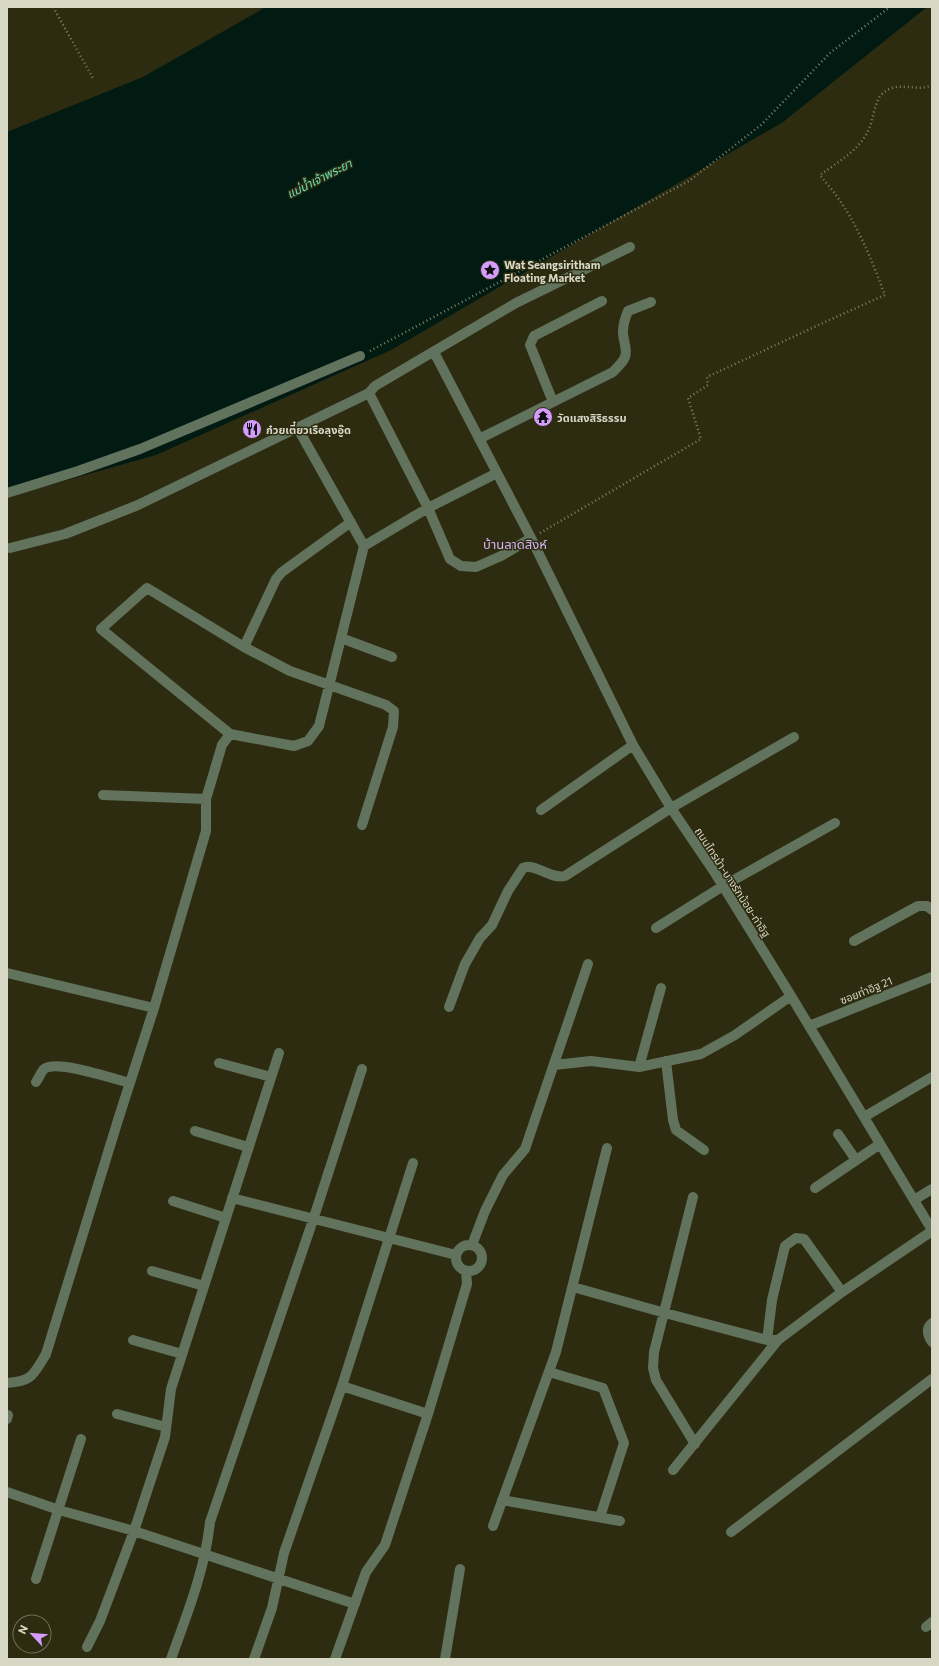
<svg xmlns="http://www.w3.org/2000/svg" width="939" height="1666" viewBox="0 0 939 1666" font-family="Commissioner,'Noto Sans Thai',sans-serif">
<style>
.water{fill:#011a12}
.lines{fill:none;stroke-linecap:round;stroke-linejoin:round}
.path{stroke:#808069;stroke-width:2.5;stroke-dasharray:1 3;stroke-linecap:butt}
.minor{stroke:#61735c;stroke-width:10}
.labels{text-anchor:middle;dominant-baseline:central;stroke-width:3;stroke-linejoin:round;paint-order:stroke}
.poi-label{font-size:11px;font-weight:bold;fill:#d7d7c6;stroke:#2d2c10;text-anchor:start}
.street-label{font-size:11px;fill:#d7d7c6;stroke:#2d2c10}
.water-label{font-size:12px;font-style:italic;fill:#65deb9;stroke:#2d2c10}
.quarter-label{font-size:13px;fill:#d9b3f6;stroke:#2d2c10}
</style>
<rect width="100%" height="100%" fill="#2d2c10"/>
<path class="water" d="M266,7H927L783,122L391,350L156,455L46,486L7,495V132L143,77Z"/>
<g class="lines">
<path class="path" d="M53,7L94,80
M370,351L689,181L761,125L830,53L890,7
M540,533L701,439L688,398L708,385L707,377L825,322L885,295C873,264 861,232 842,204C836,194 827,184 820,175C838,162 860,150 869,129C873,120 875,100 882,94C899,79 915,93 932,85"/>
<path class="minor" d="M435,354L531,538L633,745L671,808L715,873L791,996L932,1230
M369,393L428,508L450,559L461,566L476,567L501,556L531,538
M553,402L530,345L534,336L602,301
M297,427L364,546
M479,439L613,372C617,367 622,364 625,357C628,349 623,341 623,332C623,324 625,318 628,311L651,302
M7,493L78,471L140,449L360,356
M10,548L65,534L138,505L369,393L375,386L516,303L630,247
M341,638L392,657
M244,647L276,579L282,572L351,522
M103,795L206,799
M541,810L633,745
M362,825L393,727L394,711L386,705L290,671L244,647L147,588L101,629L230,734L294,746L308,741L319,726L364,546L428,508L497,473
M656,928L723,886L835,823
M854,941L918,906H927L932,910
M7,973L154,1008
M449,1007L465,964L480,938L492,925L508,891L523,868C534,862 551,880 565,876L671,808L794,737
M809,1026L932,977
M666,1061L673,1120L676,1130L704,1150
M219,1063L271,1077
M554,1065L591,1061L639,1067L701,1054L735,1035L791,996
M639,1067L661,988
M36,1082C39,1078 41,1072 44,1069C56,1059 114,1079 130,1083
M864,1117L932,1077
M195,1131L248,1147
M838,1134L856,1160
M815,1188L880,1144
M693,1197L654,1352L653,1368L656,1380L695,1444
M232,1198L456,1255
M914,1200L932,1189
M173,1201L226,1218
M456 1258a13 13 0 1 1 26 0a13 13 0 1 1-26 0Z
M472,1245L485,1211L503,1175L525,1149L588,964
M152,1271L204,1286
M573,1287L665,1313L767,1340H778
M932,1323C925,1329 928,1336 932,1342
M133,1340L182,1354
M767,1340L772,1300L785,1246L796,1238L804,1239L842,1292
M549,1372L603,1388L624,1443L600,1517
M7,1383C33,1381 33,1375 46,1354L118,1120L154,1008L206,831V799L222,745L230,734
M342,1386L428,1414
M117,1414L166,1427
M7,1419L8,1415
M673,1470L778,1340L842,1292L932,1231
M7,1492L59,1510L134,1531L355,1604
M502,1500L620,1521
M493,1526L556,1352L607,1148
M731,1532L932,1379
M36,1579L81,1439
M926,1627L932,1622
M87,1647L100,1621L134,1531L165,1437L171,1389L279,1053
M171,1659C187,1614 205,1570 210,1522L313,1220L362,1069
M254,1659L272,1608L284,1553L342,1386L413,1163
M335,1659L366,1572L385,1545L428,1414L467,1284L466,1271
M445,1659L460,1569"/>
</g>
<defs>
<g id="sight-disc" transform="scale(1)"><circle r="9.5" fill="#d49cfb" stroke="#2d2c10"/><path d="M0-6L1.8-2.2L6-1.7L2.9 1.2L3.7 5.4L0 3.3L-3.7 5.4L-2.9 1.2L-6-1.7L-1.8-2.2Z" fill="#111"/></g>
<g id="temple-disc" transform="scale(1)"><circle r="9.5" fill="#d49cfb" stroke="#2d2c10"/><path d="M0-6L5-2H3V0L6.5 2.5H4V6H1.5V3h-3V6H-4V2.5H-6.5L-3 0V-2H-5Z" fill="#111"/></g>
<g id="restaurant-disc" transform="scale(1)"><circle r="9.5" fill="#d49cfb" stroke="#2d2c10"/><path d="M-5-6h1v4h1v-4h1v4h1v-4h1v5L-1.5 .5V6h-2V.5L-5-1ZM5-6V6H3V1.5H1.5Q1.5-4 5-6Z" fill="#111"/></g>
</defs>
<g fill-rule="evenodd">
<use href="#sight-disc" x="490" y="270"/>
<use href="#temple-disc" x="543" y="417"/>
<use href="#restaurant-disc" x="252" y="429"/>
</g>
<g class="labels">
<g class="poi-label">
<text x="504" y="264">Wat Seangsiritham<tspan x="504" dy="13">Floating Market</tspan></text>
<text x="557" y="417">วัดแสงสิริธรรม</text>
<text x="266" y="429">ก๋วยเตี๋ยวเรือลุงอู๊ด</text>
</g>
<g class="street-label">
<text transform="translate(733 882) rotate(57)">ถนนไทรม้า-บางรักน้อย-ท่าอิฐ</text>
<text transform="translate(866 990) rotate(-22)">ซอยท่าอิฐ 21</text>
</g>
<g class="water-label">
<text transform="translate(319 178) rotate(-27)">แม่น้ำเจ้าพระยา</text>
</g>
<g class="quarter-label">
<text x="515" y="544">บ้านลาดสิงห์</text>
</g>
</g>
<rect width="939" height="1666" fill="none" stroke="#d7d7c6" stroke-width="16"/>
<g transform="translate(32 1634) rotate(296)"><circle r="19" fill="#2d2c10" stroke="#717059"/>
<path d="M0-3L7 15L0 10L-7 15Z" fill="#d49cfb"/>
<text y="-6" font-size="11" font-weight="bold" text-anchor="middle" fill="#d7d7c6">N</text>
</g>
</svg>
